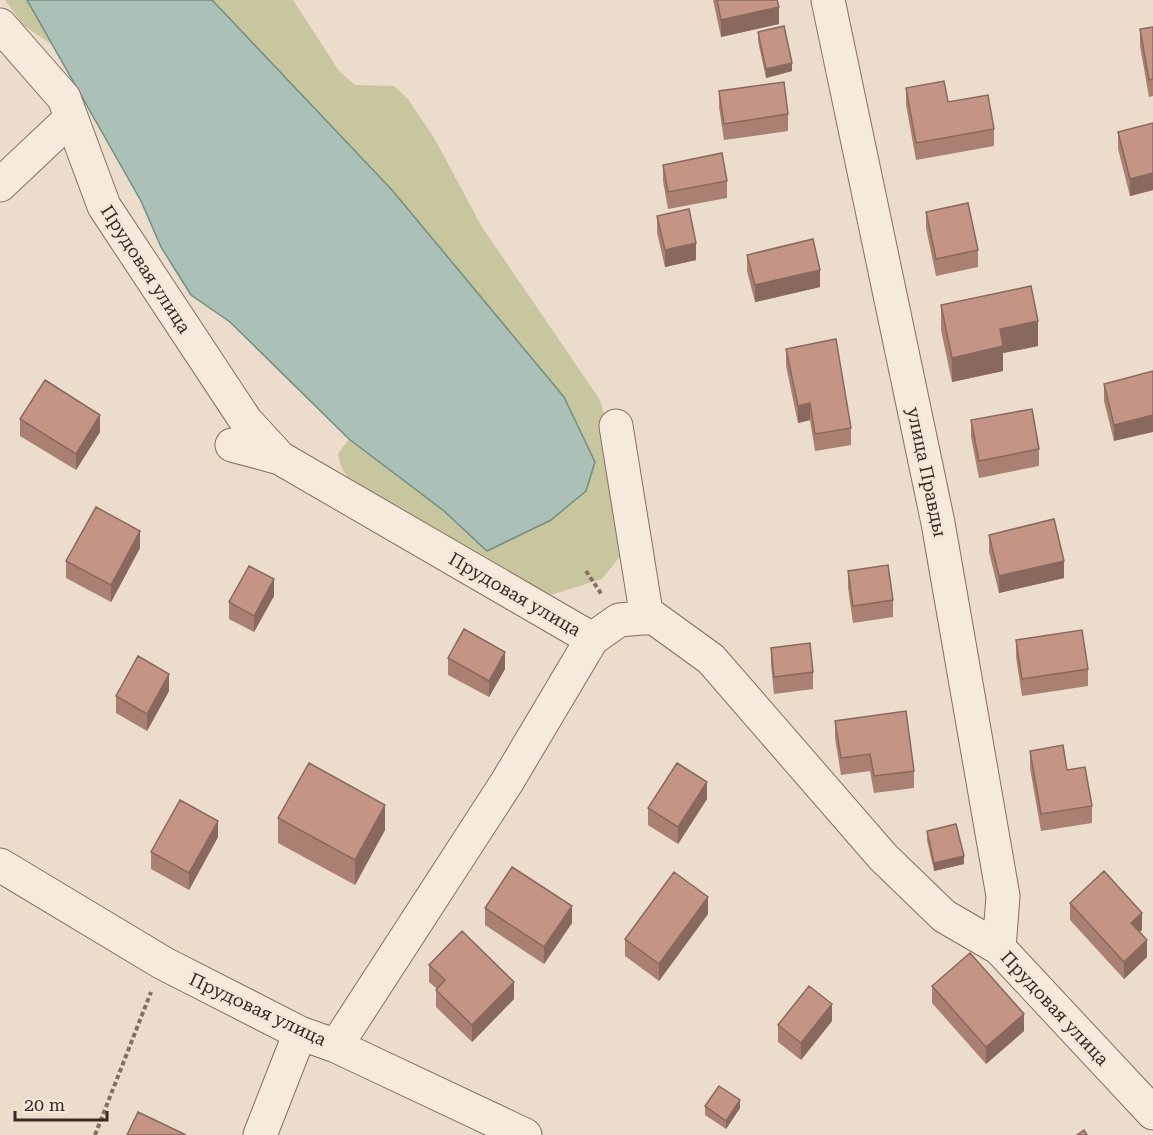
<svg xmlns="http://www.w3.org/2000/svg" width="1153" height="1135" viewBox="0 0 1153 1135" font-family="'Roboto Serif',serif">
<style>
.green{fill:#c8c69f}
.water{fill:#abc0b6;stroke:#728e82;stroke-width:1.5}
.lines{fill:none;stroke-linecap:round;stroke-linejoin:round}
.minor-casing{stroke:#866e61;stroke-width:35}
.path{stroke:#866e61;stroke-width:4;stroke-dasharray:4.5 3;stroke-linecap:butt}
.minor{stroke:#f6eadd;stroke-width:33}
.wall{fill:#a98072}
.shaded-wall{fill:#89685d}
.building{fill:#c49585;stroke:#89685d;stroke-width:1.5}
.labels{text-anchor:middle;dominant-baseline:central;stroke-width:6;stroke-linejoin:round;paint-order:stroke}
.street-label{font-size:18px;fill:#382922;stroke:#f3e7da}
</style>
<rect width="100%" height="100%" fill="#ebdccb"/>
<path class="green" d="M5,0H27L54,46L24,26Z
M212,0H293L339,71L355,85L394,86L408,99L433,136L482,227L600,400L618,467L625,550L602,579L547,596L356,493L341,466L338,454L349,439L444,511L488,550L552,520L586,491L392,190Z"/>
<path class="water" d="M27,0H212L392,190L564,397L595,462L586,491L551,520L487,551L444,511L349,439L230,322L191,295L161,247L141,201Z"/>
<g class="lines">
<g class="minor-casing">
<path id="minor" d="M828,0L938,523L1003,896L999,948
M0,25L64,98L104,206L246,421L280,458L592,639
M0,185L71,118
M616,426L647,618
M232,445L280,458
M0,865L163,963L300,1033L336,1046L525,1135
M336,1046L507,782L592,639L619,620L653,617L711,659L883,857L944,916L999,948L1153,1113
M260,1135L300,1033"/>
</g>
<path class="path" d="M586,571L602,595
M95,1135L151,992"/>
<use href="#minor" class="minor"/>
</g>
<path class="wall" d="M713,0H777L779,24L721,37Z
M1153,27V96L1149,97L1140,46V29Z
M758,32L792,71L766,78L758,41Z
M906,88L948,102L994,129V146L916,160L906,105Z
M719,91L788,114V131L724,140L719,107Z
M1153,123V190L1130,196L1118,149V132Z
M663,165L727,181V198L668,209L663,181Z
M926,212L978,250V267L936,276L926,228Z
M657,216L696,260L665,267L657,233Z
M747,255L820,287L755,302L747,271Z
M941,305L1038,346L1003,353V371L952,382L941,330Z
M786,349L851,428V445L815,451L810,420L798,423L786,366Z
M1153,371L1114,441L1104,401V384Z
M20,419L100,432L76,470L20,436Z
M971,420L1039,449V466L979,478L971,437Z
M989,535L1064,578L999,593L989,552Z
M140,548L111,602L66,578V561Z
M848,571L893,600V617L853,623L848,588Z
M274,596L254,632L229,619V602Z
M1016,640L1088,669V686L1022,696L1016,657Z
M771,648L813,672V689L774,694L771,665Z
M448,658L505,669L489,697L448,675Z
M169,691L147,731L116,713V696Z
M835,721L914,771V788L874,793L870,771L841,775L835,738Z
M1030,751L1067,770L1092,806V823L1041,831L1030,768Z
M707,799L678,844L648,825V808Z
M278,818L385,830L355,885L278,843Z
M927,831L964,864L934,871L927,840Z
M218,837L189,890L151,869V852Z
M1070,903L1142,930L1139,932L1147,957L1124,979L1070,920Z
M485,908L572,923L544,964L485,925Z
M708,914L659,981L625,956V939Z
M429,965L514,999L472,1042L436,1007V990L437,989L429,982Z
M932,986L1024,1031L986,1064L932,1003Z
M832,1021L801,1060L778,1042V1025Z
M705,1106L740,1108L726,1129L705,1115Z"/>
<path class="shaded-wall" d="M779,7V24L721,37V20Z
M792,63V71L766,78V69Z
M1153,173V190L1130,196V179Z
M696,243V260L665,267V250Z
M820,270V287L755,302V285Z
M1038,321V346L1003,353V371L952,382V358L1000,329Z
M810,403V420L798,423V406Z
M100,415V432L76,470V454Z
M1153,415V432L1114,441V425Z
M140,531V548L111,602V585Z
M1064,561V578L999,593V576Z
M274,579V596L254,632V616Z
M505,652V669L489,697V681Z
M169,674V691L147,731V714Z
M707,782V799L678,844V827Z
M385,805V830L355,885V860Z
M218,821V837L189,890V873Z
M964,856V864L934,871V863Z
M708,897V914L659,981V964Z
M572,906V923L544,964V947Z
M1142,913V930L1131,940V923Z
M1147,940V957L1124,979V962Z
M514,982V999L472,1042V1025Z
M832,1004V1021L801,1060V1043Z
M1024,1014V1031L986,1064V1047Z
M740,1100V1108L726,1129V1121Z"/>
<path class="building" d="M717,0H777L779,7L721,20Z
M784,26L792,63L766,69L758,32Z
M1153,27V79L1149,80L1140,29Z
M944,81L948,102L988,95L994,129L916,143L906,88Z
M784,82L788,114L724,124L719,91Z
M1153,123V173L1130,179L1118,132Z
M722,153L727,181L668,192L663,165Z
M968,203L978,250L936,259L926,212Z
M689,209L696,243L665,250L657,216Z
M813,239L820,270L755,285L747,255Z
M1031,286L1038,321L1000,329L1003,346L952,358L941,305Z
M836,339L851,428L815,434L810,403L798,406L786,349Z
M1153,371V415L1114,425L1104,384Z
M45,380L100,415L76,454L20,419Z
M1032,409L1039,449L979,461L971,420Z
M96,507L140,531L111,585L66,561Z
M1054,519L1064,561L999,576L989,535Z
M888,565L893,600L853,606L848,571Z
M249,566L274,579L254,616L229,602Z
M464,629L505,652L489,681L448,658Z
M1082,630L1088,669L1022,679L1016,640Z
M810,643L813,672L774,677L771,648Z
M138,656L169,674L147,714L116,696Z
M906,711L914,771L874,776L870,754L841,758L835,721Z
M1063,745L1067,770L1085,767L1092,806L1041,814L1030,751Z
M309,763L385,805L355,860L278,818Z
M677,763L707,782L678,827L648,808Z
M180,800L218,821L189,873L151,852Z
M956,824L964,856L934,863L927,831Z
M512,867L572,906L544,947L485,908Z
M1104,871L1142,913L1131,923L1147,940L1124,962L1070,903Z
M674,872L708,897L659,964L625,939Z
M462,931L514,982L472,1025L436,990L445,980L429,965Z
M970,953L1024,1014L986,1047L932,986Z
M809,986L832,1004L801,1043L778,1025Z
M719,1086L740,1100L726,1121L705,1106Z
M138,1112L186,1135H127Z
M1084,1130L1087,1135H1077Z"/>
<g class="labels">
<g class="street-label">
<text transform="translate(146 269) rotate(57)">Прудовая улица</text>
<text transform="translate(927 472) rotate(78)">улица Правды</text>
<text transform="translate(515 594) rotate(30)">Прудовая улица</text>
<text transform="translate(1055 1008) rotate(47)">Прудовая улица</text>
<text transform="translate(258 1009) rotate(25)">Прудовая улица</text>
</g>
</g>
<path d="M15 1111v9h92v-9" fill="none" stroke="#382922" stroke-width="3"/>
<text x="24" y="1111" font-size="18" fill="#382922" stroke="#f3e7da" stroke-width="4.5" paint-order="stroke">20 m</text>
</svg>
